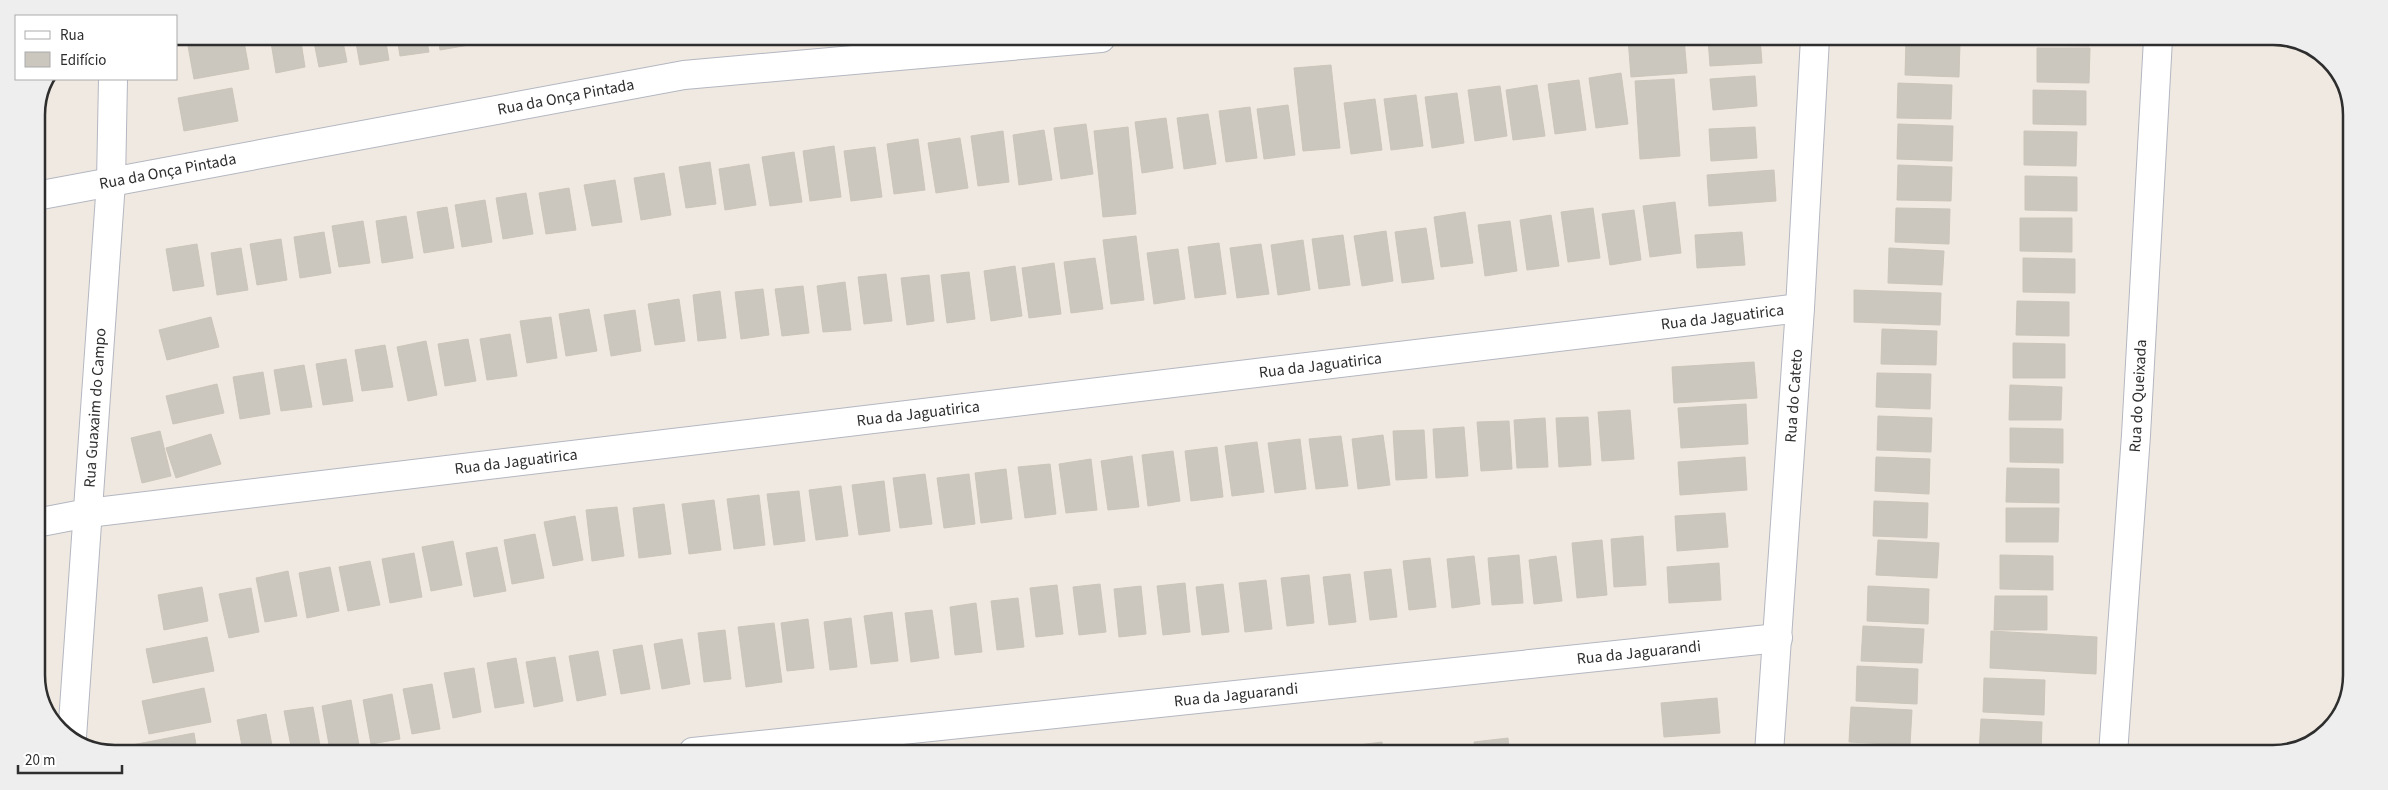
<svg xmlns="http://www.w3.org/2000/svg" width="2388" height="790" viewBox="0 0 2388 790" font-family="'Source Sans 3',sans-serif">
<style>
.building{fill:#cbc7bf;stroke:#cbc5ba}
.lines{fill:none;stroke-linecap:round;stroke-linejoin:round}
.minor-casing{stroke:#b4b7c1;stroke-width:30}
.minor{stroke:#fff;stroke-width:28}
.labels{text-anchor:middle;dominant-baseline:central;stroke-width:4;stroke-linejoin:round;paint-order:stroke}
.street-label{font-size:16px;fill:#2e2e2e;stroke:#fff}
.rim{fill:none;stroke:#2e2e2e;stroke-width:2.5}
</style>
<rect width="100%" height="100%" fill="#efe9e1"/>
<path class="building" d="M243,36L249,69L194,79L188,46Z
M270,36H300L305,67L276,73Z
M313,37H342L347,62L319,67Z
M355,37H385L389,60L360,65Z
M397,37H426L429,52L400,56Z
M438,37H468L469,45L440,50Z
M817,37H856L817,41Z
M1628,38H1684L1687,73L1631,77Z
M1708,38H1760L1762,63L1710,66Z
M2037,39H2089V46L2037,45Z
M1906,40L1960,42L1959,77L1905,75Z
M2037,48H2090L2089,83L2037,82Z
M1331,65L1340,148L1303,151L1294,68Z
M1621,73L1628,124L1596,128L1589,78Z
M1755,76L1757,106L1713,110L1710,79Z
M1674,79L1680,156L1640,159L1635,81Z
M1579,80L1586,130L1555,134L1548,84Z
M1898,83L1952,85L1951,119L1897,118Z
M1537,85L1545,136L1513,140L1506,90Z
M1500,86L1507,136L1475,141L1468,90Z
M232,88L238,121L184,131L178,98Z
M2033,90L2086,91V125L2033,124Z
M1457,93L1464,143L1432,148L1425,97Z
M1416,95L1423,146L1391,150L1384,99Z
M1375,99L1382,150L1351,154L1344,103Z
M1288,105L1295,155L1264,159L1257,109Z
M1250,107L1257,158L1226,162L1219,111Z
M1208,114L1216,164L1184,169L1177,118Z
M1166,118L1173,168L1142,173L1135,122Z
M1086,124L1093,174L1061,179L1054,128Z
M1898,124L1953,126L1952,161L1897,159Z
M1128,127L1136,214L1103,217L1094,131Z
M1755,127L1757,158L1711,161L1709,129Z
M1044,130L1052,180L1019,185L1013,135Z
M1003,131L1009,182L978,186L971,136Z
M2024,131L2077,132L2076,166L2024,165Z
M960,138L968,188L936,193L928,143Z
M918,139L925,190L894,194L887,144Z
M834,146L841,197L810,201L803,151Z
M875,147L882,197L851,201L844,151Z
M794,152L802,202L770,206L762,157Z
M710,162L716,204L686,208L679,167Z
M749,164L756,205L725,210L719,169Z
M1898,165L1952,167L1951,201L1897,200Z
M1774,170L1776,201L1709,206L1707,175Z
M664,173L671,215L641,220L634,178Z
M2025,176L2077,177V211L2025,210Z
M615,180L622,222L592,226L584,185Z
M569,188L576,230L546,234L539,193Z
M526,193L533,234L503,239L496,198Z
M485,200L492,242L462,247L455,205Z
M1675,202L1681,253L1650,257L1643,206Z
M447,207L454,248L424,253L417,212Z
M1593,208L1600,258L1568,262L1561,212Z
M1896,208L1950,209L1949,244L1895,242Z
M1634,210L1641,260L1610,265L1602,214Z
M1465,212L1473,263L1441,267L1434,217Z
M1551,215L1559,266L1527,270L1520,220Z
M406,216L413,258L382,263L376,221Z
M2020,218H2072V252L2020,251Z
M363,221L370,263L339,267L332,226Z
M1510,221L1517,271L1485,276L1478,225Z
M1426,228L1434,279L1402,283L1395,232Z
M1386,231L1393,281L1362,286L1354,236Z
M324,232L331,273L300,278L294,237Z
M1742,232L1745,265L1697,268L1695,235Z
M1343,235L1350,285L1319,289L1312,239Z
M1136,236L1144,300L1111,304L1103,240Z
M281,239L287,280L257,285L250,244Z
M1303,240L1310,290L1278,295L1271,245Z
M1219,243L1226,294L1195,298L1188,247Z
M197,244L204,286L173,291L166,249Z
M1261,244L1269,294L1237,298L1230,248Z
M241,248L248,290L217,295L211,253Z
M1889,248L1944,251L1942,285L1888,283Z
M1178,249L1185,299L1154,304L1147,253Z
M1095,258L1103,309L1071,313L1064,262Z
M2023,258L2075,259V293L2023,292Z
M1054,263L1061,314L1029,318L1022,268Z
M1015,266L1022,316L991,321L984,271Z
M969,272L975,319L947,323L941,275Z
M886,274L892,321L864,324L858,277Z
M929,275L934,321L907,325L901,278Z
M845,282L851,330L823,332L817,286Z
M803,286L809,333L782,336L775,289Z
M763,289L769,335L741,339L735,292Z
M1854,290L1941,293L1940,325L1854,322Z
M720,291L726,338L698,341L693,295Z
M679,299L685,341L655,345L648,304Z
M2017,301L2069,302V336L2016,335Z
M589,309L597,351L566,356L559,314Z
M635,310L641,351L611,356L604,315Z
M211,317L219,347L167,360L159,330Z
M551,317L557,358L527,363L520,321Z
M1882,329L1937,331L1936,365L1881,364Z
M510,334L517,376L487,380L480,339Z
M468,339L476,381L445,386L438,344Z
M426,341L437,395L408,401L397,347Z
M2013,343L2065,344V378H2013Z
M385,345L393,387L362,391L355,350Z
M346,359L353,401L323,405L316,364Z
M1754,362L1757,398L1674,403L1672,367Z
M304,365L312,407L281,411L274,370Z
M263,372L270,414L240,419L233,377Z
M1877,373L1931,374L1930,409L1876,407Z
M217,384L224,413L173,424L166,396Z
M2010,385L2062,387L2061,420H2009Z
M1746,404L1748,444L1681,448L1678,408Z
M1630,410L1634,459L1602,461L1598,412Z
M1878,416L1932,418L1931,452L1877,450Z
M1588,417L1591,465L1559,467L1556,418Z
M1545,418L1548,467L1517,468L1514,420Z
M1509,421L1512,469L1481,471L1477,422Z
M1464,427L1468,476L1436,478L1433,429Z
M2010,428L2063,429V463L2010,462Z
M1424,430L1427,478L1396,480L1393,431Z
M160,431L171,476L142,483L131,438Z
M211,434L221,464L176,478L166,448Z
M1383,435L1390,485L1358,489L1352,439Z
M1341,436L1348,486L1316,489L1309,439Z
M1300,439L1306,489L1275,493L1268,443Z
M1257,442L1264,492L1232,496L1225,446Z
M1217,447L1223,497L1191,501L1185,451Z
M1173,451L1180,501L1148,506L1142,455Z
M1132,456L1139,507L1108,510L1101,461Z
M1745,457L1747,490L1680,495L1678,462Z
M1876,457L1930,459L1929,494L1875,491Z
M1091,459L1097,510L1066,513L1059,464Z
M1050,464L1056,514L1025,518L1018,467Z
M2007,468L2059,469V503L2006,502Z
M1006,469L1012,519L981,523L975,473Z
M925,474L932,524L900,528L893,478Z
M969,474L975,524L944,528L937,478Z
M884,481L890,531L859,535L852,485Z
M841,486L848,536L816,540L809,490Z
M799,491L805,541L774,545L767,494Z
M759,495L765,545L734,549L727,499Z
M714,500L721,550L689,554L682,504Z
M1874,501L1928,503L1927,538L1873,536Z
M664,504L671,554L639,558L633,508Z
M617,507L624,556L592,561L586,510Z
M2006,508H2059L2058,542H2006Z
M1725,513L1728,547L1677,551L1675,516Z
M575,516L583,560L553,566L544,522Z
M535,534L544,578L512,584L504,540Z
M1643,536L1646,585L1614,587L1611,539Z
M1602,540L1607,595L1577,598L1572,543Z
M1878,540L1939,543L1937,578L1876,575Z
M453,541L462,585L431,591L422,547Z
M497,547L506,591L474,597L466,553Z
M414,553L422,597L390,603L382,559Z
M1519,555L1523,603L1492,605L1488,558Z
M2000,555L2053,556V590L2000,589Z
M1474,556L1480,604L1452,608L1447,559Z
M1556,556L1562,601L1534,604L1529,560Z
M1430,558L1436,607L1409,610L1403,561Z
M370,561L380,605L348,611L339,567Z
M1719,563L1721,600L1669,603L1667,567Z
M330,567L339,611L307,618L299,573Z
M1391,569L1397,617L1370,620L1364,572Z
M288,571L297,616L265,622L256,578Z
M1350,574L1356,622L1329,625L1323,577Z
M1309,575L1314,623L1287,626L1281,578Z
M1266,580L1272,629L1245,632L1239,583Z
M1185,583L1190,632L1163,635L1157,586Z
M1100,584L1106,632L1079,635L1073,587Z
M1223,584L1229,632L1202,635L1196,587Z
M1057,585L1063,634L1036,637L1030,588Z
M1141,586L1146,634L1119,637L1114,589Z
M1868,586L1929,589L1928,624L1867,621Z
M202,587L208,621L164,630L158,595Z
M251,588L259,632L229,638L219,594Z
M1995,596H2047V630H1994Z
M1018,598L1024,647L997,650L991,601Z
M976,603L982,652L955,655L950,607Z
M932,610L939,658L911,662L905,613Z
M892,612L898,661L871,664L864,616Z
M851,618L857,667L830,670L824,622Z
M808,619L814,668L787,671L781,623Z
M774,623L782,682L746,687L738,627Z
M1863,626L1924,629L1922,663L1861,661Z
M725,630L731,679L704,682L698,633Z
M1991,631L2097,637L2096,674L1990,668Z
M207,637L214,671L153,683L146,649Z
M682,639L690,684L662,689L654,644Z
M642,645L650,689L621,694L613,650Z
M598,651L606,695L577,701L569,656Z
M555,657L563,701L534,707L526,662Z
M516,658L524,703L495,708L487,663Z
M1857,666L1918,669L1917,704L1856,701Z
M474,668L481,712L453,718L444,673Z
M1984,678L2045,680L2044,715L1983,712Z
M432,684L440,729L412,734L403,689Z
M204,688L211,722L149,734L142,701Z
M392,694L400,739L371,744L363,700Z
M1717,698L1720,733L1664,737L1661,703Z
M351,700L359,745L330,750L322,706Z
M313,707L321,751H292L284,711Z
M1851,707L1912,710L1910,745L1849,742Z
M266,714L273,751H243L237,720Z
M1981,719L2042,722L2041,753H1979Z
M194,733L197,751H133L132,745Z
M1508,738L1509,753H1476L1474,742Z
M1382,742L1383,753H1352L1351,746Z
M1592,748L1593,753H1562V751Z
M1635,748V753H1603V751Z
M1848,749L1909,752V753H1848Z"/>
<g class="lines">
<g class="minor-casing">
<g id="minor">
<path id="s1" d="M36,196L684,75L1101,38"/>
<path id="s2" d="M36,523L88,513L1800,308"/>
<path id="s3" d="M72,737L111,182L113,79"/>
<path id="s4" d="M693,752L1778,638"/>
<path id="s5" d="M1769,753L1800,308L1815,38"/>
<path id="s6" d="M2113,754L2136,435L2158,39"/>
</g>
</g>
<use href="#minor" class="minor"/>
</g>
<g class="labels">
<g class="street-label">
<text stroke="none"><textPath href="#s1" startOffset="539">Rua da Onça Pintada</textPath></text>
<text stroke="none"><textPath href="#s1" startOffset="134">Rua da Onça Pintada</textPath></text>
<text stroke="none"><textPath href="#s2" startOffset="1699">Rua da Jaguatirica</textPath></text>
<text stroke="none"><textPath href="#s2" startOffset="1294">Rua da Jaguatirica</textPath></text>
<text stroke="none"><textPath href="#s5" startOffset="358">Rua do Cateto</textPath></text>
<text stroke="none"><textPath href="#s6" startOffset="359">Rua do Queixada</textPath></text>
<text stroke="none"><textPath href="#s3" startOffset="330">Rua Guaxaim do Campo</textPath></text>
<text stroke="none"><textPath href="#s2" startOffset="889">Rua da Jaguatirica</textPath></text>
<text stroke="none"><textPath href="#s2" startOffset="484">Rua da Jaguatirica</textPath></text>
<text stroke="none"><textPath href="#s4" startOffset="951">Rua da Jaguarandi</textPath></text>
<text stroke="none"><textPath href="#s4" startOffset="546">Rua da Jaguarandi</textPath></text>
</g>
</g>
<path d="M0 0H2388V790H0ZM115 45H2273A70 70 0 0 1 2343 115V675A70 70 0 0 1 2273 745H115A70 70 0 0 1 45 675V115A70 70 0 0 1 115 45Z" fill="#eee" fill-rule="evenodd"/>
<path class="rim" d="M115 45H2273A70 70 0 0 1 2343 115V675A70 70 0 0 1 2273 745H115A70 70 0 0 1 45 675V115A70 70 0 0 1 115 45Z"/>
<rect x="15" y="15" width="162" height="65" fill="#ffffff" stroke="#ababab"/>
<rect x="25" y="31" width="25" height="8" fill="#ffffff" stroke="#ababab"/>
<text x="60" y="40" font-size="15" fill="#2e2e2e">Rua</text>
<rect x="25" y="52" width="25" height="15" fill="#cbc7bf" stroke="#ababab"/>
<text x="60" y="65" font-size="15" fill="#2e2e2e">Edifício</text>
<path d="M18 765v8h104v-8" fill="none" stroke="#2e2e2e" stroke-width="2.5"/>
<text x="25" y="765" font-size="15" fill="#2e2e2e" stroke="#ffffff" stroke-width="4" paint-order="stroke">20 m</text>
</svg>
